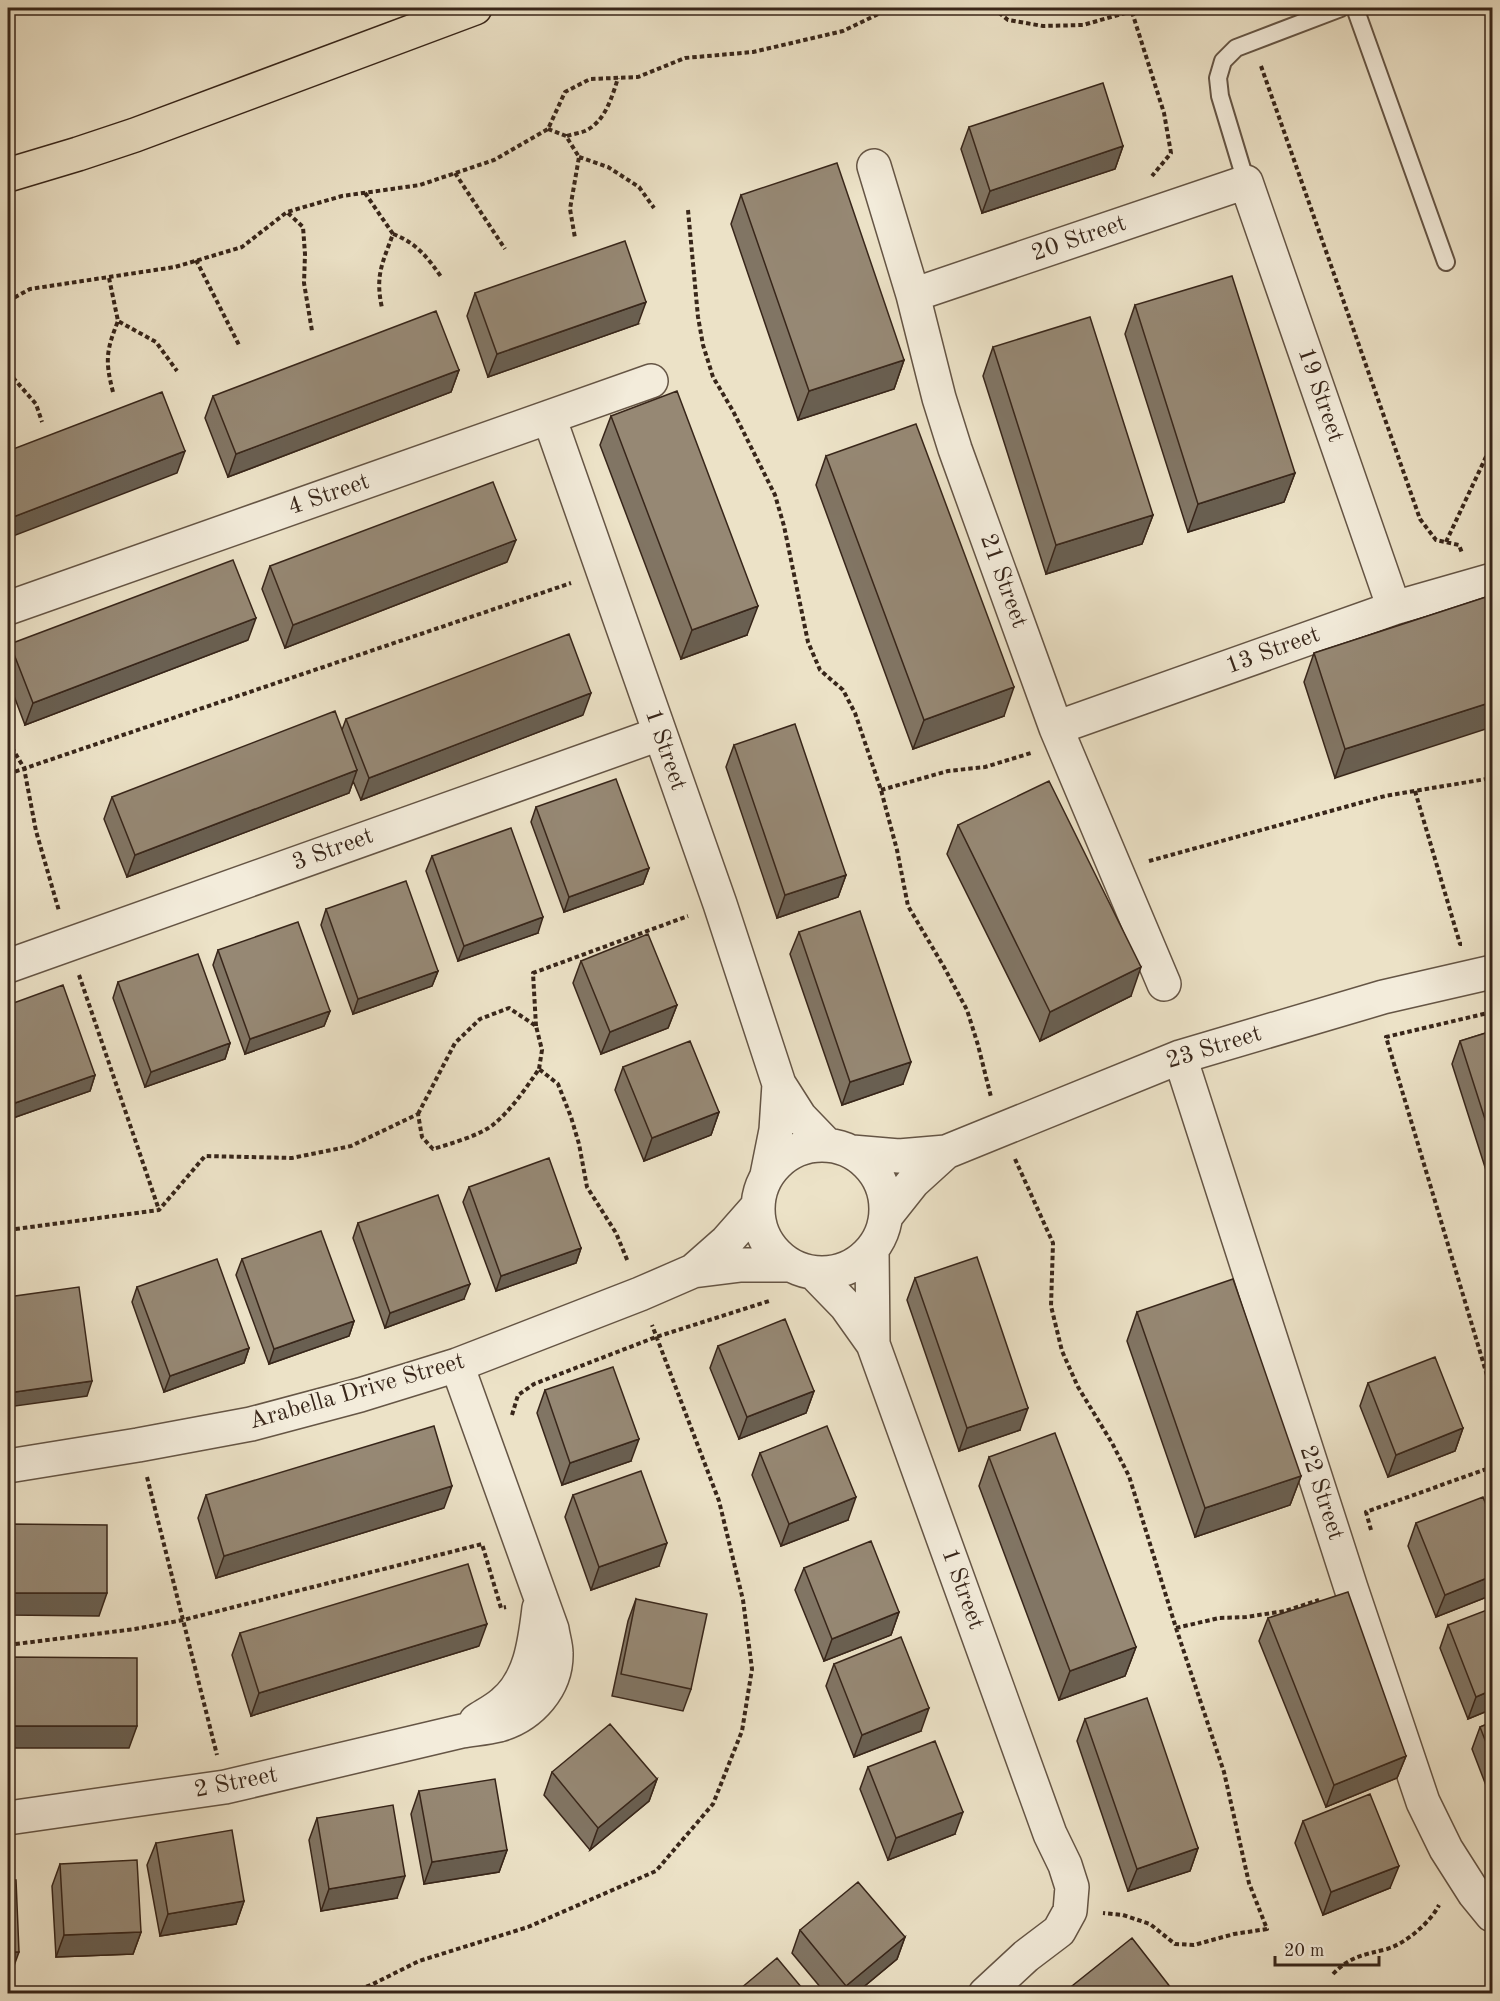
<svg xmlns="http://www.w3.org/2000/svg" width="1500" height="2001" viewBox="0 0 1500 2001" font-family="'Old Standard TT',serif">
<style>
.lines{fill:none;stroke-linecap:round;stroke-linejoin:round}
.service-casing{stroke:#655545;stroke-width:20}
.minor-casing{stroke:#655545;stroke-width:36}
.motorway-casing{stroke:#38261a;stroke-width:36}
.path{stroke:#38261a;stroke-width:4;stroke-dasharray:4.5 3;stroke-linecap:butt}
.service{stroke:#f3ecdb;stroke-width:16}
.minor{stroke:#f3ecdb;stroke-width:33}
.motorway{stroke:#ece2c7;stroke-width:33}
.wall{fill:#817564;stroke:#38261a;stroke-width:1.5}
.shaded-wall{fill:#695f51;stroke:#38261a;stroke-width:1.5}
.building{fill:#968874;stroke:#38261a;stroke-width:1.5}
.labels{text-anchor:middle;dominant-baseline:central;stroke-width:4.5;stroke-linejoin:round;paint-order:stroke}
.street-label{font-size:24px;fill:#38261a;stroke:#f3ecdb}
</style>
<rect width="100%" height="100%" fill="#ece2c7"/>
<filter id="stains"><feTurbulence type="fractalNoise" baseFrequency=".00333" numOctaves="4"/><feColorMatrix values="0 0 0 0 .2 0 0 0 0 .09 0 0 0 0 .02 0 0 0 .5 -.17"/></filter>
<radialGradient id="worn" r=".72"><stop offset=".6" stop-color="#630" stop-opacity="0"/><stop offset="1" stop-color="#630" stop-opacity=".3"/></radialGradient>
<g class="lines">
<g class="service-casing">
<path id="service" d="M1355,8L1446,262
M1246,182L1220,96L1218,78L1223,61L1236,48L1341,8"/>
</g>
<g class="minor-casing">
<path id="minor" d="M874,166L913,295L939,398L955,449L1056,728L1164,984
M913,295L1246,182L1394,608
M549,417L720,904L779,1084L800,1117L827,1145
M8,608L651,381
M1056,728L1394,608L1492,580
M8,966L659,734
M1180,1057L1351,1588L1423,1802L1446,1849L1474,1893L1492,1915
M758 1209a64 64 0 1 1 128 0a64 64 0 1 1-128 0Z
M852,1152L899,1156L946,1152L1180,1057L1383,997L1492,972
M767,1175L776,1130L779,1084
M886,1216L913,1182L946,1152
M872,1250L873,1344
M693,1271L727,1241L757,1207
M814,1273L846,1306L873,1344L1050,1834L1065,1865L1072,1887L1070,1911L1059,1931L1026,1956L985,1994
M8,1466L138,1445L251,1424L360,1395L457,1365L640,1294L693,1271L741,1265H789
M476,1721C485,1715 495,1710 503,1703C531,1680 535,1641 539,1608
M8,1818L225,1787L462,1731C474,1729 487,1728 499,1725C531,1716 557,1687 556,1653C556,1645 553,1637 552,1629L457,1365"/>
</g>
<g class="motorway-casing">
<path id="motorway" d="M8,175L78,154L135,135L475,8"/>
</g>
<path class="path" d="M993,8L1008,20L1043,26L1083,25L1143,8
M1132,12L1164,113L1171,153L1152,176
M1261,66L1420,519L1436,540L1459,545L1462,553
M548,129L566,136L579,157L570,209L575,238
M567,136C573,134 580,133 585,131C605,122 612,97 618,78
M579,157L608,167L639,187L654,208
M455,173L505,249
M365,193L393,234C382,264 375,276 382,308
M688,210L698,317L703,345L713,377L733,411L775,495L784,526L808,642L820,670L843,690L855,713L881,790L897,850L908,906L944,967L967,1010L978,1045L991,1097
M288,213L303,227L305,254L304,283L312,331
M393,234C417,243 428,258 442,278
M196,260L240,347
M109,278L118,321L156,342L177,371
M8,301L30,289L175,267L242,247L287,212L342,196L420,185L494,160L548,129L565,92L590,79L638,77L685,58L753,52L843,31L891,8
M8,372L36,404L42,422
M113,392C105,361 106,351 118,321
M1446,542L1492,444
M8,741L24,768L36,831L59,911
M8,774L571,583
M881,790L948,771L985,767L1031,753
M1415,791L1460,944H1462
M1149,861L1385,796L1492,778
M79,975L159,1210
M1492,1012L1386,1037L1492,1392
M536,1026L533,973L688,916
M418,1114L455,1043L480,1019L509,1008L536,1026L542,1050L539,1069
M1015,1159L1053,1243L1051,1306L1062,1351L1078,1387L1112,1443L1129,1476L1176,1628L1224,1772L1249,1883L1267,1929L1234,1934L1194,1945L1175,1944L1150,1924L1123,1915L1103,1913
M8,1230L159,1210L205,1156L292,1158L351,1146L418,1114L422,1137L433,1149C450,1144 481,1135 494,1124C512,1109 526,1088 539,1069L558,1084L571,1117L579,1144L587,1187L616,1233L628,1262
M512,1415L518,1395L534,1384L656,1337L769,1301
M147,1477L217,1755
M1371,1530L1366,1512L1492,1467
M1176,1628L1219,1618L1246,1617L1285,1611L1319,1600
M8,1645L135,1629L183,1620L482,1544L501,1608L506,1607
M1333,1974C1350,1956 1364,1955 1387,1949C1406,1943 1430,1923 1439,1905
M164,1994L203,1992L233,1994
M345,1994L371,1985L419,1961L528,1927L656,1871L713,1804L742,1731L752,1669L743,1600L719,1501L652,1325
M370,1994L371,1985"/>
<use href="#service" class="service"/>
<use href="#minor" class="minor"/>
<use href="#motorway" class="motorway"/>
</g>
<path class="wall" d="M969,127L1123,146L1115,169L982,213L961,149Z
M741,195L904,360L894,389L798,420L731,224Z
M475,293L638,324L488,377L467,316Z
M1135,305L1295,473L1284,502L1188,532L1125,334Z
M993,347L1153,515L1142,544L1046,574L983,376Z
M459,370L451,392L228,477L205,418L213,396Z
M611,416L747,635L681,659L600,445Z
M826,456L1004,716L913,749L816,485Z
M507,562L285,648L262,589L270,566Z
M1492,595L1335,778L1304,682L1314,653Z
M248,640L25,725L8,680V652L10,644Z
M583,715L361,800L353,781L349,793L127,877L104,819L112,797L342,730L346,719Z
M734,745L846,875L838,897L777,918L726,767Z
M536,807L649,868L643,884L564,912L531,822Z
M958,825L1131,996L1040,1041L947,854Z
M432,856L538,933L458,961L426,871Z
M326,909L438,971L432,986L353,1014L321,925Z
M799,932L903,1084L842,1105L790,954Z
M218,950L330,1011L324,1026L245,1054L213,965Z
M581,961L677,1005L668,1028L601,1054L573,983Z
M118,982L230,1043L225,1059L145,1087L113,998Z
M8,1005L95,1075L90,1091L10,1119L8,1113Z
M1492,1031V1189L1452,1064L1460,1041Z
M623,1067L719,1112L711,1135L644,1161L615,1090Z
M469,1187L581,1248L576,1263L496,1291L463,1202Z
M358,1223L464,1299L385,1328L353,1238Z
M242,1259L354,1321L349,1336L269,1364L236,1275Z
M915,1278L1020,1430L959,1451L907,1300Z
M137,1287L249,1348L244,1363L164,1392L132,1302Z
M1137,1312L1301,1476L1290,1505L1195,1537L1127,1341Z
M718,1346L814,1391L806,1413L739,1439L710,1368Z
M1368,1383L1463,1428L1455,1451L1388,1477L1360,1406Z
M545,1390L631,1461L562,1485L537,1413Z
M760,1453L848,1520L781,1546L752,1475Z
M989,1457L1136,1647L1125,1676L1059,1700L979,1486Z
M206,1495L444,1508L216,1578L198,1518Z
M573,1495L659,1566L591,1590L565,1517Z
M1492,1520V1595L1436,1617L1408,1546L1416,1523Z
M804,1568L899,1612L891,1635L824,1661L795,1590Z
M636,1599L691,1689L683,1711L612,1696L628,1621Z
M1268,1618L1406,1756L1397,1778L1326,1807L1259,1641Z
M1448,1625L1492,1709L1468,1719L1440,1648Z
M240,1633L479,1646L251,1716L232,1655Z
M834,1664L921,1731L854,1757L826,1686Z
M1085,1719L1198,1848L1190,1871L1128,1891L1077,1741Z
M1492,1722V1801L1472,1749L1480,1727Z
M868,1767L955,1834L888,1860L860,1789Z
M552,1772L657,1779L649,1801L590,1850L544,1795Z
M419,1791L507,1850L499,1872L424,1884L411,1814Z
M317,1818L397,1898L321,1911L309,1840Z
M1303,1821L1390,1888L1323,1915L1295,1843Z
M156,1843L244,1901L236,1924L160,1936L147,1865Z
M60,1864L141,1932L133,1954L56,1957L52,1886Z
M800,1930L905,1937L897,1959L855,1994H826L792,1953Z"/>
<path class="shaded-wall" d="M1123,146L1115,169L982,213L990,191Z
M646,302L638,324L488,377L497,354Z
M904,360L894,389L798,420L809,391Z
M459,370L451,392L228,477L236,454Z
M185,451L177,473L8,538V519Z
M1295,473L1284,502L1188,532L1198,504Z
M1153,515L1142,544L1046,574L1056,545Z
M516,540L507,562L285,648L293,625Z
M758,606L747,635L681,659L692,630Z
M256,618L248,640L25,725L33,703Z
M1014,687L1004,716L913,749L924,720Z
M591,693L583,715L361,800L369,778Z
M1492,702V727L1335,778L1345,749Z
M357,770L349,793L127,877L135,855Z
M649,868L643,884L564,912L569,897Z
M846,875L838,897L777,918L785,895Z
M543,917L538,933L458,961L464,946Z
M1141,967L1131,996L1040,1041L1050,1012Z
M438,971L432,986L353,1014L358,999Z
M677,1005L668,1028L601,1054L610,1032Z
M330,1011L324,1026L245,1054L250,1039Z
M230,1043L225,1059L145,1087L151,1072Z
M911,1062L903,1084L842,1105L850,1082Z
M95,1075L90,1091L10,1119L15,1103Z
M719,1112L711,1135L644,1161L652,1138Z
M581,1248L576,1263L496,1291L501,1276Z
M470,1284L464,1299L385,1328L390,1313Z
M354,1321L349,1336L269,1364L274,1349Z
M249,1348L244,1363L164,1392L170,1376Z
M92,1381L87,1396L8,1407V1393Z
M814,1391L806,1413L739,1439L747,1417Z
M1028,1408L1020,1430L959,1451L967,1428Z
M1463,1428L1455,1451L1388,1477L1396,1455Z
M639,1439L631,1461L562,1485L570,1463Z
M1301,1476L1290,1505L1195,1537L1205,1508Z
M452,1486L444,1508L216,1578L224,1556Z
M856,1497L848,1520L781,1546L789,1524Z
M667,1543L659,1566L591,1590L599,1567Z
M1492,1576V1595L1436,1617L1445,1595Z
M8,1593H107L99,1616L8,1615Z
M899,1612L891,1635L824,1661L832,1639Z
M487,1624L479,1646L251,1716L259,1693Z
M1136,1647L1125,1676L1059,1700L1070,1671Z
M1492,1690V1709L1468,1719L1476,1697Z
M929,1708L921,1731L854,1757L862,1735Z
M8,1726H137L129,1748H8Z
M1406,1756L1397,1778L1326,1807L1334,1785Z
M657,1779L649,1801L590,1850L598,1828Z
M963,1812L955,1834L888,1860L896,1838Z
M1198,1848L1190,1871L1128,1891L1137,1869Z
M507,1850L499,1872L424,1884L432,1862Z
M1399,1866L1390,1888L1323,1915L1331,1892Z
M405,1876L397,1898L321,1911L329,1889Z
M244,1901L236,1924L160,1936L168,1914Z
M141,1932L133,1954L56,1957L64,1935Z
M905,1937L897,1959L855,1994H843L846,1986Z
M8,1952H19L11,1974H8Z
M1171,1988L1169,1994H1164Z"/>
<path class="building" d="M1103,83L1123,146L990,191L969,127Z
M837,163L904,360L809,391L741,195Z
M625,241L646,302L497,354L475,293Z
M1232,276L1295,473L1198,504L1135,305Z
M436,311L459,370L236,454L213,396Z
M1090,317L1153,515L1056,545L993,347Z
M677,391L758,606L692,630L611,416Z
M162,392L185,451L8,519V451Z
M916,424L1014,687L924,720L826,456Z
M493,482L516,540L293,625L270,566Z
M233,560L256,618L33,703L10,644Z
M1492,595V702L1345,749L1314,653Z
M569,634L591,693L369,778L346,719Z
M335,711L357,770L135,855L112,797Z
M795,724L846,875L785,895L734,745Z
M616,779L649,868L569,897L536,807Z
M1049,781L1141,967L1050,1012L958,825Z
M511,828L543,917L464,946L432,856Z
M406,881L438,971L358,999L326,909Z
M860,911L911,1062L850,1082L799,932Z
M298,922L330,1011L250,1039L218,950Z
M648,934L677,1005L610,1032L581,961Z
M198,954L230,1043L151,1072L118,982Z
M63,985L95,1075L15,1103L8,1082V1005Z
M1492,1031V1141L1460,1041Z
M690,1041L719,1112L652,1138L623,1067Z
M549,1158L581,1248L501,1276L469,1187Z
M438,1195L470,1284L390,1313L358,1223Z
M321,1231L354,1321L274,1349L242,1259Z
M977,1257L1028,1408L967,1428L915,1278Z
M217,1259L249,1348L170,1376L137,1287Z
M1233,1279L1301,1476L1205,1508L1137,1312Z
M79,1287L92,1381L8,1393V1297Z
M785,1319L814,1391L747,1417L718,1346Z
M1435,1357L1463,1428L1396,1455L1368,1383Z
M613,1367L639,1439L570,1463L545,1390Z
M434,1426L452,1486L224,1556L206,1495Z
M827,1426L856,1497L789,1524L760,1453Z
M1055,1433L1136,1647L1070,1671L989,1457Z
M641,1471L667,1543L599,1567L573,1495Z
M1483,1497L1492,1520V1576L1445,1595L1416,1523Z
M8,1524L107,1525V1593H8Z
M871,1541L899,1612L832,1639L804,1568Z
M468,1564L487,1624L259,1693L240,1633Z
M1348,1592L1406,1756L1334,1785L1268,1618Z
M636,1599L707,1614L691,1689L621,1674Z
M1492,1608V1690L1476,1697L1448,1625Z
M901,1637L929,1708L862,1735L834,1664Z
M8,1657L137,1658V1726H8Z
M1147,1698L1198,1848L1137,1869L1085,1719Z
M1492,1722V1758L1480,1727Z
M610,1724L657,1779L598,1828L552,1772Z
M935,1741L963,1812L896,1838L868,1767Z
M495,1779L507,1850L432,1862L419,1791Z
M1370,1794L1399,1866L1331,1892L1303,1821Z
M393,1805L405,1876L329,1889L317,1818Z
M232,1830L244,1901L168,1914L156,1843Z
M137,1860L141,1932L64,1935L60,1864Z
M8,1880H16L19,1952H8Z
M858,1882L905,1937L846,1986L800,1930Z
M1132,1938L1171,1988L1164,1994H1062Z
M777,1958L807,1994H734Z"/>
<g class="labels">
<g class="street-label">
<text transform="translate(1079 239) rotate(-19)">20 Street</text>
<text transform="translate(1320 395) rotate(71)">19 Street</text>
<text transform="translate(329 495) rotate(-19)">4 Street</text>
<text transform="translate(1003 581) rotate(70)">21 Street</text>
<text transform="translate(1273 651) rotate(-20)">13 Street</text>
<text transform="translate(665 750) rotate(71)">1 Street</text>
<text transform="translate(333 850) rotate(-20)">3 Street</text>
<text transform="translate(1214 1048) rotate(-17)">23 Street</text>
<text transform="translate(357 1392) rotate(-16)">Arabella Drive Street</text>
<text transform="translate(1321 1493) rotate(72)">22 Street</text>
<text transform="translate(962 1589) rotate(70)">1 Street</text>
<text transform="translate(236 1783) rotate(-11)">2 Street</text>
</g>
</g>
<rect width="1500" height="2001" fill="none" stroke="#ece2c7" stroke-width="30"/>
<rect x="9" y="9" width="1482" height="1983" fill="none" stroke="#38261a" stroke-width="3"/>
<rect x="15" y="15" width="1470" height="1971" fill="none" stroke="#38261a" stroke-width="1.5"/>
<path d="M1275 1956v9h104v-9" fill="none" stroke="#38261a" stroke-width="3"/>
<text x="1284" y="1956" font-size="18" fill="#38261a" stroke="#f3ecdb" stroke-width="4.5" paint-order="stroke">20 m</text>
<rect width="100%" height="100%" filter="url(#stains)"/>
<rect width="100%" height="100%" fill="url(#worn)"/>
</svg>
